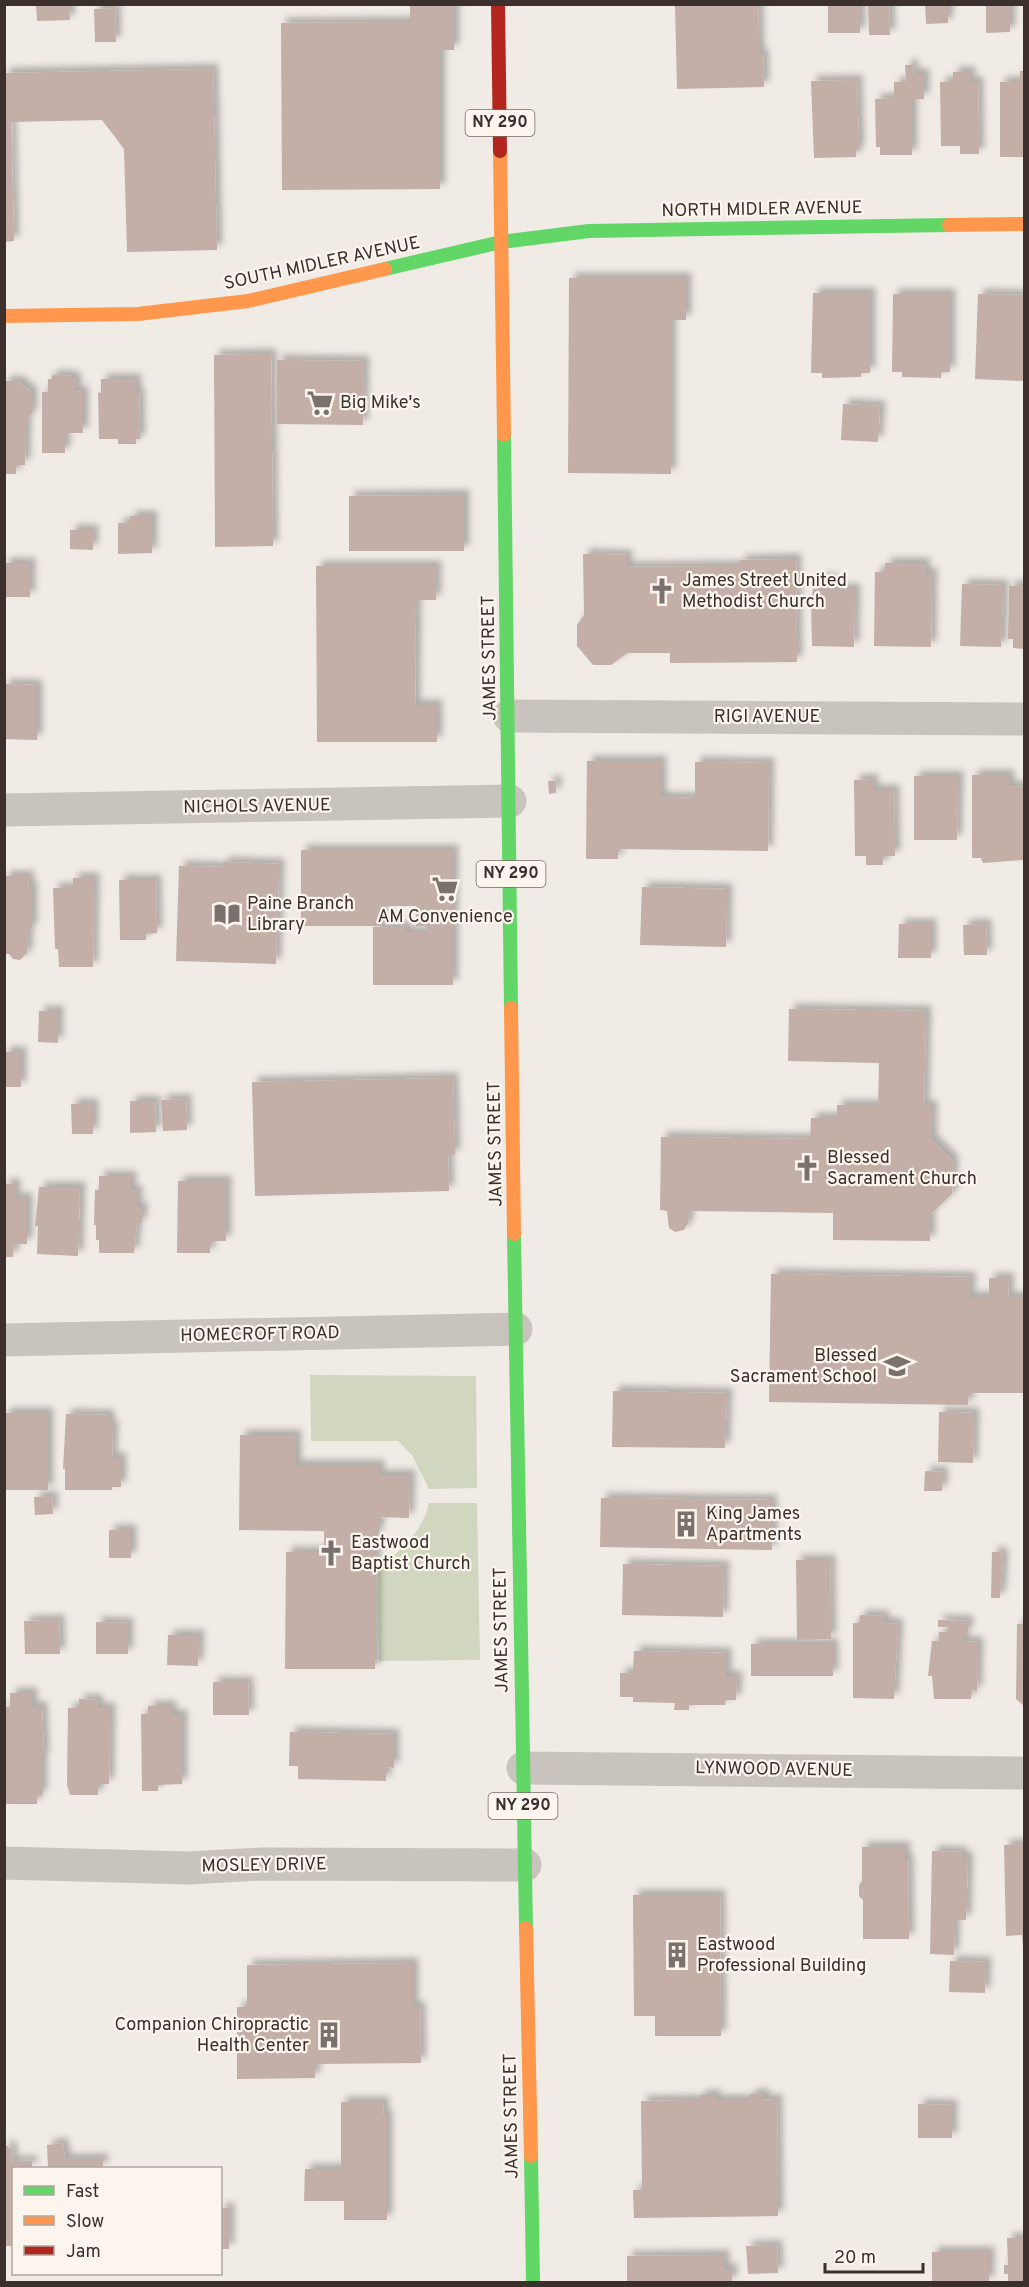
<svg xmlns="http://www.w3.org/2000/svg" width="1029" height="2287" viewBox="0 0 1029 2287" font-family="Overpass,sans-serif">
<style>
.green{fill:#d1d6bf}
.building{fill:#c3afa7;filter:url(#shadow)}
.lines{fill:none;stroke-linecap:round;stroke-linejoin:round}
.street{stroke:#c9c3be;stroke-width:33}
.fast{stroke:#63d668;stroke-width:14}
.slow{stroke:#ff974d;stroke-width:14}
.jam{stroke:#b3261e;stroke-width:14}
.labels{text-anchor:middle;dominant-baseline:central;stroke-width:4.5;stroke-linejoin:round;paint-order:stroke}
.shield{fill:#fbf5ee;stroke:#756b66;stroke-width:1.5}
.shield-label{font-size:16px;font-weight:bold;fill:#3b302b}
.street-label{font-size:18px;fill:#3b302b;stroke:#fbf5ee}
.poi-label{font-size:18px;fill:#3b302b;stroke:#fbf5ee;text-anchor:start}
</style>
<defs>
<filter id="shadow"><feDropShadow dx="5.5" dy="-5.5" stdDeviation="3" flood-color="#0004"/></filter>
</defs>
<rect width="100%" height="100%" fill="#f0ebe5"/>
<path class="green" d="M310,1375L476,1376L477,1488L429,1489L412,1455L398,1441H311Z
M429,1503H477L480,1660L379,1661L378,1567C403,1550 422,1532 429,1503Z"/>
<path class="building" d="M36,4H69L70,20L37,21Z
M828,4H860V33H828Z
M868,4H889L890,35H869Z
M925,4H948V23L926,24Z
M986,4H1010V32L986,33Z
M410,5H454V50H440V189L282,190L281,23L410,22Z
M675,5H758L759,54H763L764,87L677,89Z
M115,8L116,42H95L94,9Z
M905,65H913V74H924V99H912V155H880V147H876L875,99L894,98V82H906Z
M213,69L217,250L127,252L124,149L102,120L11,122L14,241L4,242V73Z
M1020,71H1024V157H1000V82H1020Z
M953,72H970V82H978L979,154H960V146H941L940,82H953Z
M857,80L859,150H856V157L814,158L811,81Z
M569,278H686V320H671V474L568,473Z
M813,293H870V373H861V377L822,378V373H811Z
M893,294H950V372H941V378L902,377V372H892Z
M978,294L1024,295V381L975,379Z
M271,354L273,546L215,547L214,355Z
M277,360L364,361L363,425L277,424Z
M52,375L72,376V378L76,379V392L83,391V433H65V453H42V392H48V379H52Z
M101,379H136V393H139L140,439H136V444H118V439H99L98,392L101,393Z
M4,381H18L32,393V413L26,421L25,465H16V474H4Z
M843,404L880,406L878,442L841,440Z
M464,495V551H349V496Z
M130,516H152V553L118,554V523H130Z
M70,530H93V550L70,549Z
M583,554L627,555V567L740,566V560L796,559L797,662L670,663V653H627L611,665H593L577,646V625L584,615Z
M4,563H30V597H4Z
M885,563H925L924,573H932L931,647L874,646L875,572H885Z
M316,566H436V600H416L415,705H437V742H317Z
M818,579H832L831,589H855L854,647L812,646L811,602L813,589H818Z
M962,584L1003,585L1001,647L960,646Z
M1009,586H1024V649L1013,648V639H1008Z
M4,684L37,685V740L4,739Z
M587,761H661V797L695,798V762L769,763L768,851L618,849V859H586Z
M972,775H1009V786L1024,787V860L983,863L981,858H972Z
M914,776H958L957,840H914Z
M873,779V790H894L895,856H883V865H866V856H855L854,780Z
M548,781H556V793L549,794Z
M301,850H453V985H373V927H406V932H427V926H416V906H383V926H301Z
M223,862L279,864L276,964L176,961L179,866L223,867Z
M4,876H29L28,886H32V929L28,930L27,953L20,960L13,959L9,954H4Z
M73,878H94L93,967H59L58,949H55L53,888H73Z
M119,880H156L157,933L146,934V940H120Z
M642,887L727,889L726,947L640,945Z
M899,924H931V958H898Z
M986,924L987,955H964L963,925Z
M789,1009L926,1011L924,1106H932V1140L953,1161L952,1194L930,1215V1241L833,1240V1213L689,1211L688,1223L684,1230L675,1232L669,1228L667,1211L660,1210L661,1137L810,1139L811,1118H837V1105H878L879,1063L788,1061Z
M39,1011H58V1043L38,1042Z
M4,1052H21V1087H4Z
M453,1078L455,1155H448L449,1191L255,1196L252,1082Z
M186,1099L187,1130L163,1131L161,1100Z
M130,1101H155L156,1132L130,1133Z
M71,1104H93V1134H72Z
M99,1176H131V1191L137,1190V1207H142V1223H137L134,1253H99V1240H96V1225H94L95,1190H99Z
M178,1181H226V1241H210V1253H177Z
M4,1184H15V1198H27V1244H14L13,1257H4Z
M39,1187H80L78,1256L37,1254L38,1226H35Z
M771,1274L970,1277V1297H989V1278H1009L1008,1297H1024V1393H969L968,1405L769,1402Z
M613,1391L727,1393L725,1448L612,1447Z
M939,1412L974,1413L973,1463L938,1462Z
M4,1413H48V1490H4Z
M66,1414L109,1415V1425H113L112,1458H121V1487H112V1490H65V1469H63Z
M240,1435H296V1465H379V1475H410L409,1518L379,1517V1532H375V1669H285L286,1552H324V1531L239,1530Z
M925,1471L943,1472L942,1491H924Z
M52,1496L53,1514L35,1515L34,1497Z
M601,1498L772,1500V1550L600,1547Z
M109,1530H131V1558H109Z
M992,1552H1001L1003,1560L1000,1598H991Z
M796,1560H830L831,1639L797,1640Z
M623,1564L724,1566L723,1617L622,1615Z
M860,1615L884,1616V1623L898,1624L894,1699L853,1698V1623H859Z
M59,1620L60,1654H25L24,1621Z
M938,1620L968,1621V1633H963V1641L978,1642L977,1691L972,1690L971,1699H934L932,1676H928L932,1641H939V1632H948V1627H938Z
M96,1622L128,1623V1654H96Z
M1017,1624H1024V1706L1016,1699Z
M168,1635H199L198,1666L167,1665Z
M751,1644H833V1676H751Z
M634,1651L726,1653V1676H737L736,1700H726L725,1705H689V1710H674L675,1703L633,1702V1697H620V1673H633Z
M213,1682H248L249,1715H213Z
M10,1693H32V1707H42L44,1757H42V1795H37V1804H4V1707H10Z
M79,1699L97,1700L98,1708H110L109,1784H98V1795H70L67,1785L68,1708H79Z
M148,1706H171V1715H182V1784L158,1785V1791H142L141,1714H148Z
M290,1732L394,1734V1768L386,1767V1781L298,1779V1766H289Z
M1024,1844V1947H1023L1022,1935L1006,1936L1004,1845Z
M862,1847H905V1859H908L909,1939H863V1900L859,1896V1885L862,1881Z
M932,1851L962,1852L961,1857H968L966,1920H955L954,1955L930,1954Z
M633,1895H720L721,2036H655V2016H634Z
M950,1961L986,1962L985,1993L949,1992Z
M413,1963V2007H420L421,2063L315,2064V2078L237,2079V2007H247V1965Z
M750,2094H764V2100L777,2099L778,2216L634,2218L633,2190H642L641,2101L700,2100V2095H715V2100H750Z
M341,2102H384L383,2115H387V2220H344V2201H304L305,2169H341Z
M918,2104L952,2105V2138H918Z
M63,2143L65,2159H103V2168H48L47,2145Z
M4,2144L12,2149V2161H32V2168H14V2246H4Z
M220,2208H229V2249H220Z
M1007,2238H1024V2282H1008V2274H1004V2265H1008Z
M777,2245L778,2273L748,2274L746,2246Z
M932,2252H989V2282H932Z
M724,2255V2269H732V2282H627V2256Z"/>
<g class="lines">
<path class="street" d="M509,716L1024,719
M4,810L510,801
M4,1340L516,1329
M523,1768L1024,1773
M4,1863L189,1868L262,1864L525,1865"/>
<path class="fast" d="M385,269L501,242L589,231L949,225
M504,435L511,1008
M514,1234L526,1928
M531,2156L533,2282"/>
<path class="slow" d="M500,151L504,435
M949,225L1024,224
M4,316L138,314L248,301L385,269
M511,1008L514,1234
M526,1928L531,2156"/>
<path class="jam" d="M498,4L500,151"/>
</g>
<defs>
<g id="supermarket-bare" transform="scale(2.07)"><path d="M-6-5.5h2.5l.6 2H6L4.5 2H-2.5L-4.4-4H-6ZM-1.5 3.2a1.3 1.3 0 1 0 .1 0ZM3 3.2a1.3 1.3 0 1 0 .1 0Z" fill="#7a716c" stroke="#fbf5ee" stroke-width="2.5" paint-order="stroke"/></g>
<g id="church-bare" transform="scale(2.07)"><path d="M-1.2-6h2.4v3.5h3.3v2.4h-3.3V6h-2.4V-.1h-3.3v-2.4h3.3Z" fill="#7a716c" stroke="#fbf5ee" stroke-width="2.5" paint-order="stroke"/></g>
<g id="library-bare" transform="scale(2.07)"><path d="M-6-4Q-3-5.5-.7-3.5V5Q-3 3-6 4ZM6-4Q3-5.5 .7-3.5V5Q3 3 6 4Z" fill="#7a716c" stroke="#fbf5ee" stroke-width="2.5" paint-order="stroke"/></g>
<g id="school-bare" transform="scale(2.07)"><path d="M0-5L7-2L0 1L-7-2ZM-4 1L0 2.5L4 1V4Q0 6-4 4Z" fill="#7a716c" stroke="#fbf5ee" stroke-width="2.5" paint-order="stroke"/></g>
<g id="building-bare" transform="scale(2.07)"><path d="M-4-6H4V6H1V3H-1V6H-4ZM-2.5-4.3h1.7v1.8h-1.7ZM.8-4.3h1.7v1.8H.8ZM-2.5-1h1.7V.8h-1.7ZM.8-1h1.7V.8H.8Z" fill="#7a716c" stroke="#fbf5ee" stroke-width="2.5" paint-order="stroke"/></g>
</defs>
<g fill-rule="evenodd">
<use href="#supermarket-bare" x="320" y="403"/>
<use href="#church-bare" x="662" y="591"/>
<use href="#supermarket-bare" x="445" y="889"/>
<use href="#library-bare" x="227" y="914"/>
<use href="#church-bare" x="807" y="1168"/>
<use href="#school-bare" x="897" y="1366"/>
<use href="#building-bare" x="686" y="1524"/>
<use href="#church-bare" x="331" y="1553"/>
<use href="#building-bare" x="677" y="1955"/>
<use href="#building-bare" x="329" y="2035"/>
</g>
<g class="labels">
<g class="shield">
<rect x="465.5" y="110" width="69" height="26" rx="4.5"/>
<rect x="476.5" y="861" width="69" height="26" rx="4.5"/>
<rect x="488.5" y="1793" width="69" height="26" rx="4.5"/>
</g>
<g class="shield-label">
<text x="500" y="123">NY 290</text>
<text x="511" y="874">NY 290</text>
<text x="523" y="1806">NY 290</text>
</g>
<g class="street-label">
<text transform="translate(762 210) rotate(-1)">NORTH MIDLER AVENUE</text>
<text transform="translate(322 264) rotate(-12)">SOUTH MIDLER AVENUE</text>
<text transform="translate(490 658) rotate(-91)">JAMES STREET</text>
<text x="767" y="717">RIGI AVENUE</text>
<text transform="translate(257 807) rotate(-1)">NICHOLS AVENUE</text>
<text transform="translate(496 1144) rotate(-91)">JAMES STREET</text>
<text transform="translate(260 1335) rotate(-1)">HOMECROFT ROAD</text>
<text transform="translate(502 1630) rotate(-91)">JAMES STREET</text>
<text transform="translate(774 1770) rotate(1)">LYNWOOD AVENUE</text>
<text transform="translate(264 1866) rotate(-1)">MOSLEY DRIVE</text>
<text transform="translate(512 2116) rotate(-91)">JAMES STREET</text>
</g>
<g class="poi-label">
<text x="340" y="403">Big Mike's</text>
<text x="682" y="581">James Street United<tspan x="682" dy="21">Methodist Church</tspan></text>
<text x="247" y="904">Paine Branch<tspan x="247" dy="21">Library</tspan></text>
<text x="445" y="917" text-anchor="middle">AM Convenience</text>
<text x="827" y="1158">Blessed<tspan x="827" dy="21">Sacrament Church</tspan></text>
<text x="877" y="1356" text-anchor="end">Blessed<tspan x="877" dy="21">Sacrament School</tspan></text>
<text x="706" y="1514">King James<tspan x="706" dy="21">Apartments</tspan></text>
<text x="351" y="1543">Eastwood<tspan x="351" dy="21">Baptist Church</tspan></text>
<text x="697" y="1945">Eastwood<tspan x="697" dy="21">Professional Building</tspan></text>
<text x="309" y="2025" text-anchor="end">Companion Chiropractic<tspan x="309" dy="21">Health Center</tspan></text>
</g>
</g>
<rect width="1029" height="2287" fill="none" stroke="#3b302b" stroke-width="12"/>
<rect x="12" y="2167" width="210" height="108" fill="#fbf5ee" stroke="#aea6a0" stroke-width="1.5"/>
<rect x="24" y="2186" width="30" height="9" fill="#63d668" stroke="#aea6a0" stroke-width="1.5"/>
<text x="66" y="2197" font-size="18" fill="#3b302b">Fast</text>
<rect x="24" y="2216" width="30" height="9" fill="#ff974d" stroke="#aea6a0" stroke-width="1.5"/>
<text x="66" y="2227" font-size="18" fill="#3b302b">Slow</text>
<rect x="24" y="2246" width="30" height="9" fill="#b3261e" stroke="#aea6a0" stroke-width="1.5"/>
<text x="66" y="2257" font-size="18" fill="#3b302b">Jam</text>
<path d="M825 2263v9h98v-9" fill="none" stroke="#3b302b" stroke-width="3"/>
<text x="834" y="2263" font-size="18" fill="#3b302b" stroke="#fbf5ee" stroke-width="4.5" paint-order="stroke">20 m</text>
</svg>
